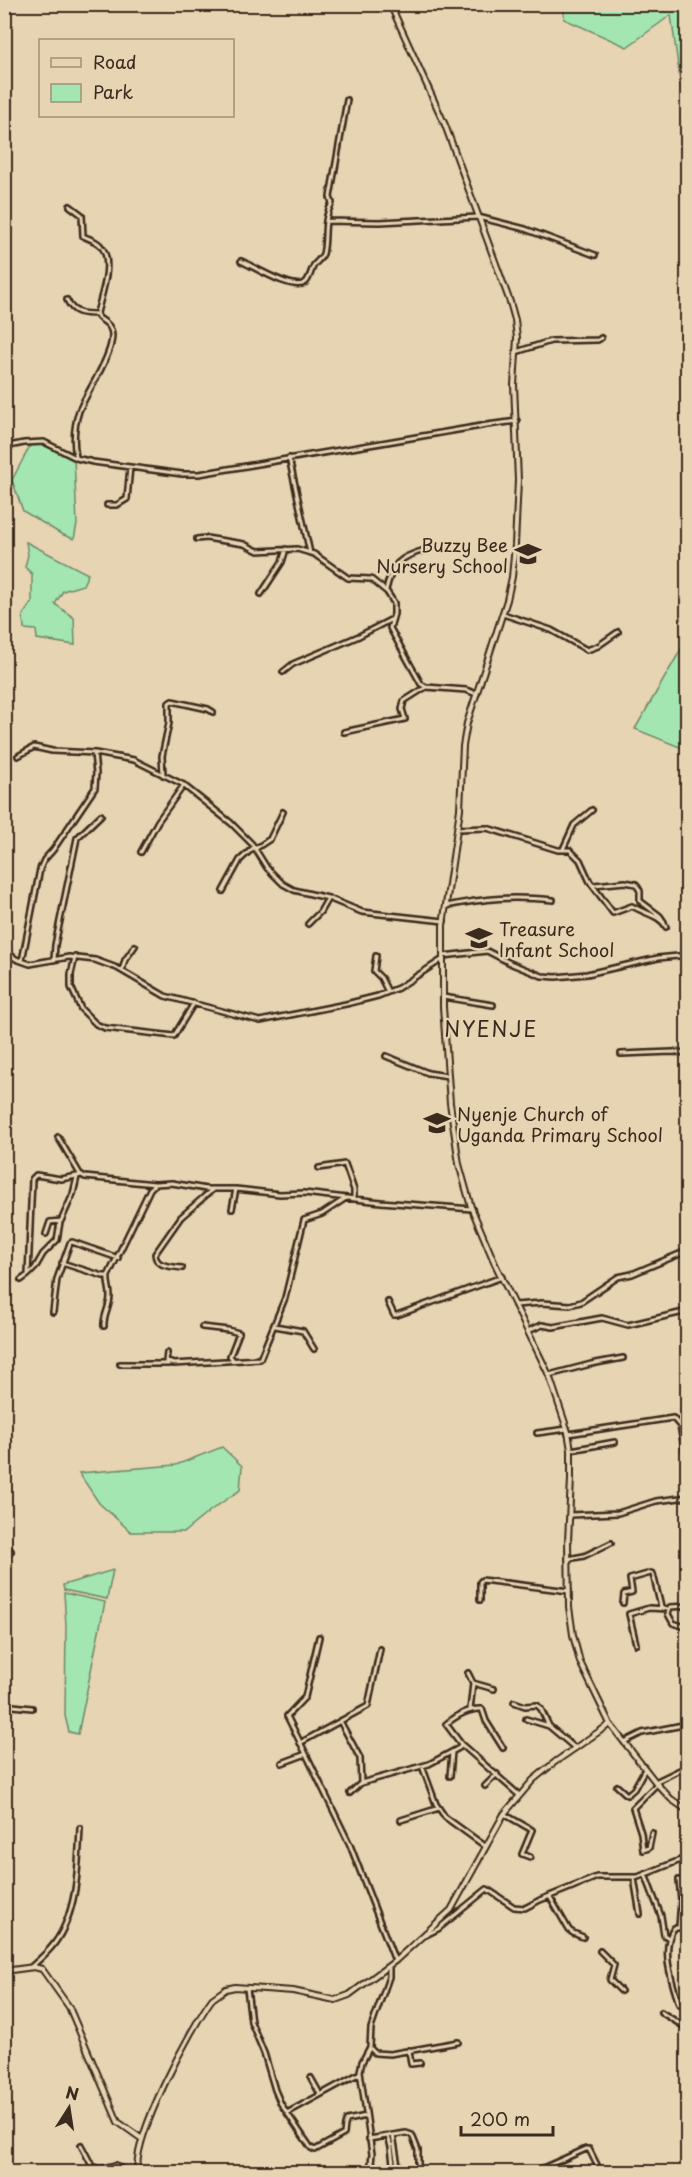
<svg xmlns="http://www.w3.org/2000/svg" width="692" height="2177" viewBox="0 0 692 2177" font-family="'Playpen Sans',sans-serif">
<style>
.green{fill:#a3e6b1;stroke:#6f8868;stroke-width:1.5}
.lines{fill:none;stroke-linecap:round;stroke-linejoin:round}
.minor-casing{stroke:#3b2a1e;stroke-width:8}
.tertiary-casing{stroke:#3b2a1e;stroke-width:8}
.minor{stroke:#e6d4b2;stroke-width:3}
.tertiary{stroke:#e6d4b2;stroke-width:4}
.labels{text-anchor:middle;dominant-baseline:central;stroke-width:4.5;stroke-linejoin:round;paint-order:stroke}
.poi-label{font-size:18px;fill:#3b2a1e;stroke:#e6d4b2;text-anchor:start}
.quarter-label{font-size:21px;letter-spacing:1.5px;fill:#3b2a1e;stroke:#e6d4b2}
</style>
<rect width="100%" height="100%" fill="#e6d4b2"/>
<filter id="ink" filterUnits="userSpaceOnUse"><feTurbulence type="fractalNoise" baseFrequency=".0167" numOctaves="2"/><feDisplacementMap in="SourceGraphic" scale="12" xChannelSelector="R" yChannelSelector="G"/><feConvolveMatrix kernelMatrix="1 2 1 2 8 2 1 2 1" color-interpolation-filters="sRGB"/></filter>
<g filter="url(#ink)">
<path class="green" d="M564,5H687V130L671,15L627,47L564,19Z
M32,442L48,445L74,458L77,524L74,539L61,534L23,511L12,480Z
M26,542L88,574L83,585L63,591L55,604L74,618L75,645L37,639L36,630L24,629L23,615L32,602V574L25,567L28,555Z
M687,639L688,750H687L635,729Z
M222,1447L242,1466L240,1490L211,1510L184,1532H131L99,1503L79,1473L176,1465Z
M113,1570L107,1599L64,1590L63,1585Z
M64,1593L105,1602L78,1734L69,1732L65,1716L66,1626Z"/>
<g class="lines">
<g class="minor-casing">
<path id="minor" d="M70,206L82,215L83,236C89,239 95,240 100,245C115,260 101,296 97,313
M326,221L380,222L478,217L525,229L595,255
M241,261C253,266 295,293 306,282C310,278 311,270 314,265C317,261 321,259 323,254C327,238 322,220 332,203L330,197L347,100
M67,300C73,314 84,314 97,314
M516,352L551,341L598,340L601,338
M4,447L24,443L44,442L76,458L93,462L182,474H199L487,425L517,421
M76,457C73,441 74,426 79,411C86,393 118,348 111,330C109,323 102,321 98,317L97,314
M289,458L310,553
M107,505H117L127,499L130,467
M197,539L206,538L244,544L258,551L297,549L314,554L348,578L371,579L387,592L394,603V614L390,628L421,684L426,687L466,690L477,694
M386,590C392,564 399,557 425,550
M261,594L282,562L286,549
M503,614L551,630L587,650L598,646L618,632
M283,672L293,664L359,636L392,619
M344,732L405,719L402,709L404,701L426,687
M18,756L34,747L52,751L95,753L134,760L182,784L231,823L252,844L267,868L283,884L294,890L328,898L362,912L444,921
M163,775L162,756L169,723V703L172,701L208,709L213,712
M458,829L487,828L558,850H570L580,860L590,882L613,913L632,906C643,913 660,915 666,927
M255,849L270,839L283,812
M563,849L574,825L592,810
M141,852L158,821L184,785
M594,885L625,882L636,884L640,891V901L660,916L664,922
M223,891L240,860L254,847
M446,906C487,898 511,896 553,900
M308,924L320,912L328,898
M4,950L16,959L30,964L69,957L95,960L117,968L165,996L260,1021L346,1004L378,996L398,988L443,959
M376,956L374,971L381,978L388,992
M443,956L487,951L512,964L542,976L556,977L587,974L658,958L688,955
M75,957L71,974V987L81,1009L96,1024L105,1028L174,1036L194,1003
M54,960L55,945L77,838L101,815
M22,961L40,869L44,860L53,850L95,788L96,773L94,753
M122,971L125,960L135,946
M443,997L493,1005
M621,1054L672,1052L688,1053
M386,1056L428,1073L448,1076
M58,1137L80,1174L85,1177L155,1184L172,1183L206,1189H236L280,1194L304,1193L381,1202L472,1209
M319,1168L345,1164L354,1190V1198
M232,1209L236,1189
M46,1234L50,1222L61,1221L73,1194L77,1177
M62,1263L103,1276H108
M182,1268C170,1266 156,1267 155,1254L181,1217L212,1190
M28,1275L35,1268L43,1254L57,1240L60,1222
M21,1280L28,1275L32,1179L36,1175L61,1179L82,1175
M388,1302L394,1315H397L502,1277
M515,1305L542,1303L570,1305L581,1302L618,1277L632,1274L682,1253
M53,1312L57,1279L70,1243L72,1242L118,1258
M104,1326C103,1316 110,1307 110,1296C110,1288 107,1283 108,1276L150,1189L154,1185
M275,1326L303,1331L314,1349
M202,1327L228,1330L239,1333L230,1356L233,1360
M528,1331L542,1325L553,1327L602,1318L628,1325L688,1311
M167,1353L166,1361L173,1364L260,1359L285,1298L304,1220L322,1214L346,1198
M120,1364H168
M549,1375L591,1364L623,1358
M537,1433L567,1429
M568,1434L673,1418L680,1426L688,1468
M571,1450L615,1442
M570,1515L618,1513L656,1501L688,1497
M4,1542L11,1551
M687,1549H688
M568,1559L584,1556L611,1543
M480,1600V1582L482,1580L569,1591
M623,1603L624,1594L632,1592L630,1579L651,1573L653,1574L661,1607
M688,1606L670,1607L668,1614L673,1623L688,1628
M636,1644L629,1614L649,1608L668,1609
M468,1673L473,1683
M514,1702L525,1706L537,1705L541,1709L549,1726L575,1748
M4,1705L32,1708
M470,1710L473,1683L494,1689
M526,1719L549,1726
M340,1721L360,1758L361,1783L350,1793
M624,1742L642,1733L688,1724
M300,1743L368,1706L380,1649
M461,1744L519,1795
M306,1754L287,1716L305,1697L319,1637
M282,1763L306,1754L350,1845L395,1961
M422,1766L436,1804L445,1817L485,1846
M450,1776L452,1752
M655,1782L688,1766
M361,1783L429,1764L459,1748L461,1744L446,1724C456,1716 469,1708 482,1709L486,1721L503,1748
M485,1786L497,1774
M617,1786L627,1795L634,1789L645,1769
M504,1814L532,1830L522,1854L530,1857
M401,1820L439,1808
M652,1833L649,1848L643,1850L641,1833L633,1808L657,1784
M645,1874L661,1916L664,1935L669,1938
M634,1878L640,1914
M679,1880L681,1900L679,1927
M550,1897L569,1930L573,1933L583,1937
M424,1936L438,1929L487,1889L514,1907L525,1908L540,1900L597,1877H638L688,1857
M600,1951L614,1965L610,1980L621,1991
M31,1967C39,1960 48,1952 54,1944C78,1912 78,1865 80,1828
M247,1988L251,2022L264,2053L275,2090L281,2104L311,2148L315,2150L344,2134L345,2125L347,2120L366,2116
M679,2004C672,1982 660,1949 674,1928H688
M661,2012L688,2029
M370,2048L375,2053L390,2054L458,2042
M409,2050L411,2064L420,2063
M311,2078L320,2094
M287,2113L360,2073
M393,2135L399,2172
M388,2136L391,2147L394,2172
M369,2139L406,2133L412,2135L418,2150V2172
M81,2145L92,2166L99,2169L116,2165L126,2172
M372,2161L376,2172
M370,2172L372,2154L360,2071L362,2062L370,2047L371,2028L389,1977V1967
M534,2172L586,2149H589L600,2171"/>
</g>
<g class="tertiary-casing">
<path id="tertiary" d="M390,4L445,125L510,302L515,320L517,338L514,385L518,480L515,545L512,577L507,600L467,723L463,746L460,809L443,925V1007L450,1103L459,1164L471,1207L495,1264L549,1375L568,1432L571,1450V1479L568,1541L569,1607L573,1635L580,1662L610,1724L657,1784L671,1799L688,1811
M4,1971L34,1967L42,1969L69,2007L118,2122L142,2139
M138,2172C131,2139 191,2028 212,1999L226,1989L235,1987L293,1991L335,2000L349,1995L395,1961L451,1910L504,1814L533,1780L555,1762L610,1724"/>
</g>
<use href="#minor" class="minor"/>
<use href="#tertiary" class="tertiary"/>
</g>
</g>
<defs>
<g id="school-bare" transform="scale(2.07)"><path d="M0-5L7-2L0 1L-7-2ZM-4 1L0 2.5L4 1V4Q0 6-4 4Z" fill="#3b2a1e" stroke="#e6d4b2" stroke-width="2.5" paint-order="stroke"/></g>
</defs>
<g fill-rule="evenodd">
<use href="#school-bare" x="528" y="554"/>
<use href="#school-bare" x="479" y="938"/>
<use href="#school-bare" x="437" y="1123"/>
</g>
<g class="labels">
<g class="poi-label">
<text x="508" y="544" text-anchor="end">Buzzy Bee<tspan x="508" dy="21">Nursery School</tspan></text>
<text x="499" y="928">Treasure<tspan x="499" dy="21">Infant School</tspan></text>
<text x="457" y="1113">Nyenje Church of<tspan x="457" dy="21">Uganda Primary School</tspan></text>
</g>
<g class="quarter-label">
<text x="491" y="1028">NYENJE</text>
</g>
</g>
<rect width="692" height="2177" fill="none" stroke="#e6d4b2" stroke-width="24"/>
<rect x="12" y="12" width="668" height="2153" fill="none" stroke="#3b2a1e" stroke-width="2" filter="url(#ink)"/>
<rect x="39" y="39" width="195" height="78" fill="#e6d4b2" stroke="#a29077" stroke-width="1.5"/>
<rect x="51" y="58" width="30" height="9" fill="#e6d4b2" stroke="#a29077" stroke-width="1.5"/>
<text x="93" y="69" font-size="18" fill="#3b2a1e">Road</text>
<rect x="51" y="84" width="30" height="18" fill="#a3e6b1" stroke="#a29077" stroke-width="1.5"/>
<text x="93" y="99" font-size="18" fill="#3b2a1e">Park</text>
<g transform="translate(69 2108) rotate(12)" stroke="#e6d4b2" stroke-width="4.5" paint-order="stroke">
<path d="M0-4.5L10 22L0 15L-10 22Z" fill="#3b2a1e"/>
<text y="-9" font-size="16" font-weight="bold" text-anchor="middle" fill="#3b2a1e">N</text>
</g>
<path d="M461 2126v9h92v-9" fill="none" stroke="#3b2a1e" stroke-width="3"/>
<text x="470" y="2126" font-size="18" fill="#3b2a1e" stroke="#e6d4b2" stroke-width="4.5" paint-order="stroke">200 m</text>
</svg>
